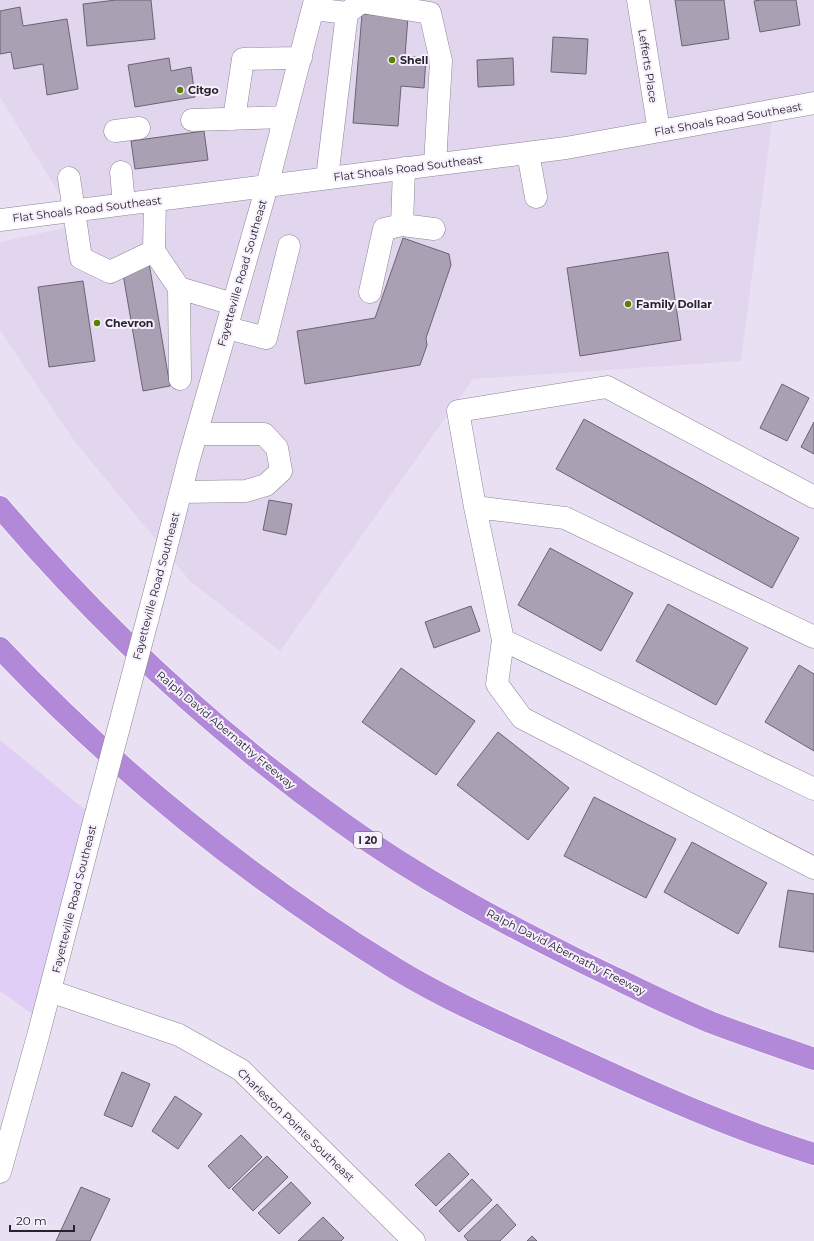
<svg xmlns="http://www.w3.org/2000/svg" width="814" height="1241" viewBox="0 0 814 1241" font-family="Montserrat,sans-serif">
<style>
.built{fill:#e2d6ef}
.green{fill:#e1cef6}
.building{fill:#a9a1b3;stroke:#6b6373}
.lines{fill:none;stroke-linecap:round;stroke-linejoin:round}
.minor-casing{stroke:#8b8494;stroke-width:23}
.highway-casing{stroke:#fff;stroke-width:23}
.minor{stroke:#fff;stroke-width:22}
.highway{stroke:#b189d8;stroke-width:22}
.minor-bridge-casing{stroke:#8b8494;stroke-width:23;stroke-linecap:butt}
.minor-bridge{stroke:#fff;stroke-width:22}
.poi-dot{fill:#5c8100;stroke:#f6effd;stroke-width:1.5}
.labels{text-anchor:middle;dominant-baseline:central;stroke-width:4;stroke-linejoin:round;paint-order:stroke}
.shield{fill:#f6effd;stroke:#646069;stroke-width:1}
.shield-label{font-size:10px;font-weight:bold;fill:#26232a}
.poi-label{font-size:11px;font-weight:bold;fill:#26232a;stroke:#f6effd;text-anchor:start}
.street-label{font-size:11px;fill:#26232a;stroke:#f6effd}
</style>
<rect width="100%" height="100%" fill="#e9e1f3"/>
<path class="built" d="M0,0H814V112L772,122L741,361L473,379L280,651L191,582L75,442L0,330V242L78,225L0,97Z"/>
<path class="green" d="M0,740L105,826L41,1020L0,991Z"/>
<path class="building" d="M116,0H151L155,39L87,46L83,4Z
M675,0H724L729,39L682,46Z
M761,0H796L800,25L760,32L754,1Z
M20,7L23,26L67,19L78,89L47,95L43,64L14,69L11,52L0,54V11Z
M362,14L408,17L405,56L426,58L424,88L401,86L398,126L353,123Z
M553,37L588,39L586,74L551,72Z
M169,58L171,71L191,67L195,97L135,107L128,65Z
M513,58L514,85L478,87L477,60Z
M204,131L208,160L135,169L131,141Z
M403,238L449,254L451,265L426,338L427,345L420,365L305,384L297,331L375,318Z
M668,252L681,340L580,356L567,268Z
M149,263L170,386L143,391L122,268Z
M83,281L95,361L49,367L38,287Z
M782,384L809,398L787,441L760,428Z
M584,419L799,538L772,588L556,469Z
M814,422V454L801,447Z
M269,500L292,504L286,535L263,530Z
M550,548L633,593L601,651L518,605Z
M668,604L748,648L716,705L636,661Z
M471,606L480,631L434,648L425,622Z
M799,665L814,674V751L765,722Z
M401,668L475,721L436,775L362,722Z
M498,732L569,788L528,840L457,785Z
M594,797L676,839L646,898L564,856Z
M692,842L767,883L738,934L664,892Z
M788,890L814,894V952L779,947Z
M122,1072L150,1084L132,1127L104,1115Z
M175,1096L202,1114L178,1149L152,1131Z
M241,1135L262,1157L229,1189L208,1166Z
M449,1153L469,1174L436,1206L415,1185Z
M267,1156L288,1177L253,1211L232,1189Z
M472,1179L492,1200L459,1232L439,1211Z
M291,1182L311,1203L279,1234L258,1213Z
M81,1187L110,1199L90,1241H56Z
M497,1204L516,1225L500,1241H468L464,1236Z
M323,1217L344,1238L341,1241H298Z
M532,1236L537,1241H527Z"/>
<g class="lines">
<g class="minor-casing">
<path id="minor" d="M638,0L659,131
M314,9L347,13L361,2L430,13L441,61L435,164
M234,119L243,59L301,58
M192,120L285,117
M115,131L139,128
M528,153L536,197
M121,172L124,204
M69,178L81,258L110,272L154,251L155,200
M327,178L347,13
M0,220L566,148L814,103
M402,225L434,229
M154,251L179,288L233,304
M179,288L180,379
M370,292L384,229L402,225L404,168
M227,328L266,338L289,246
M181,492L246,491L266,485L281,471L277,448L264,434H196
M814,497L607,387L458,411L475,507L503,640L814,789
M475,507L565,518L814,637
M160,572L189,459L267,186L315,0
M503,640L497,684L522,718L814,868
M50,991L179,1035L241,1070L414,1241
M0,1172L38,1036L96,814"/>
</g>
<g class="highway-casing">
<path id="highway" d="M0,507C100,625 215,732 341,822C418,878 503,923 588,965C628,984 669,1005 710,1022C744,1035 780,1047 814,1059
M0,648C116,771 252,881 396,969C457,1006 524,1033 588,1063C662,1097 737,1130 814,1154"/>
</g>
<use href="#minor" class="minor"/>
<use href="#highway" class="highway"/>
<g class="minor-bridge-casing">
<path id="minor-bridge" d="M96,814L160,572"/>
</g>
<use href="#minor-bridge" class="minor-bridge"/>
</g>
<g class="poi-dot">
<circle cx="392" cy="60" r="4"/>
<circle cx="180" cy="90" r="4"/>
<circle cx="628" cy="304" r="4"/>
<circle cx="97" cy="323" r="4"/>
</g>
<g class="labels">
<rect class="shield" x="354" y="832" width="28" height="16" rx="3"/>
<g class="shield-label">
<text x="368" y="840">I 20</text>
</g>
<g class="poi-label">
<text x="400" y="60">Shell</text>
<text x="188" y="90">Citgo</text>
<text x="636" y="304">Family Dollar</text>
<text x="105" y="323">Chevron</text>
</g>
<g class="street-label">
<text transform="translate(648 66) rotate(81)">Lefferts Place</text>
<text transform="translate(728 119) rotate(-10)">Flat Shoals Road Southeast</text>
<text transform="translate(408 168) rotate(-7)">Flat Shoals Road Southeast</text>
<text transform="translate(87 209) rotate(-7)">Flat Shoals Road Southeast</text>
<text transform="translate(242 273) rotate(-74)">Fayetteville Road Southeast</text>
<text transform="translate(156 586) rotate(-75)">Fayetteville Road Southeast</text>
<text transform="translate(226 730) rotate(40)">Ralph David Abernathy Freeway</text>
<text transform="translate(74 899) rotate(-76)">Fayetteville Road Southeast</text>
<text transform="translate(566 952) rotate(27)">Ralph David Abernathy Freeway</text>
<text transform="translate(296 1125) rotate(44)">Charleston Pointe Southeast</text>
</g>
</g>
<path d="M10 1225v6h64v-6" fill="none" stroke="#26232a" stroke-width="2"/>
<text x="16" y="1225" font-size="12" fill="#26232a" stroke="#f6effd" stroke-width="3" paint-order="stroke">20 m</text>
</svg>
